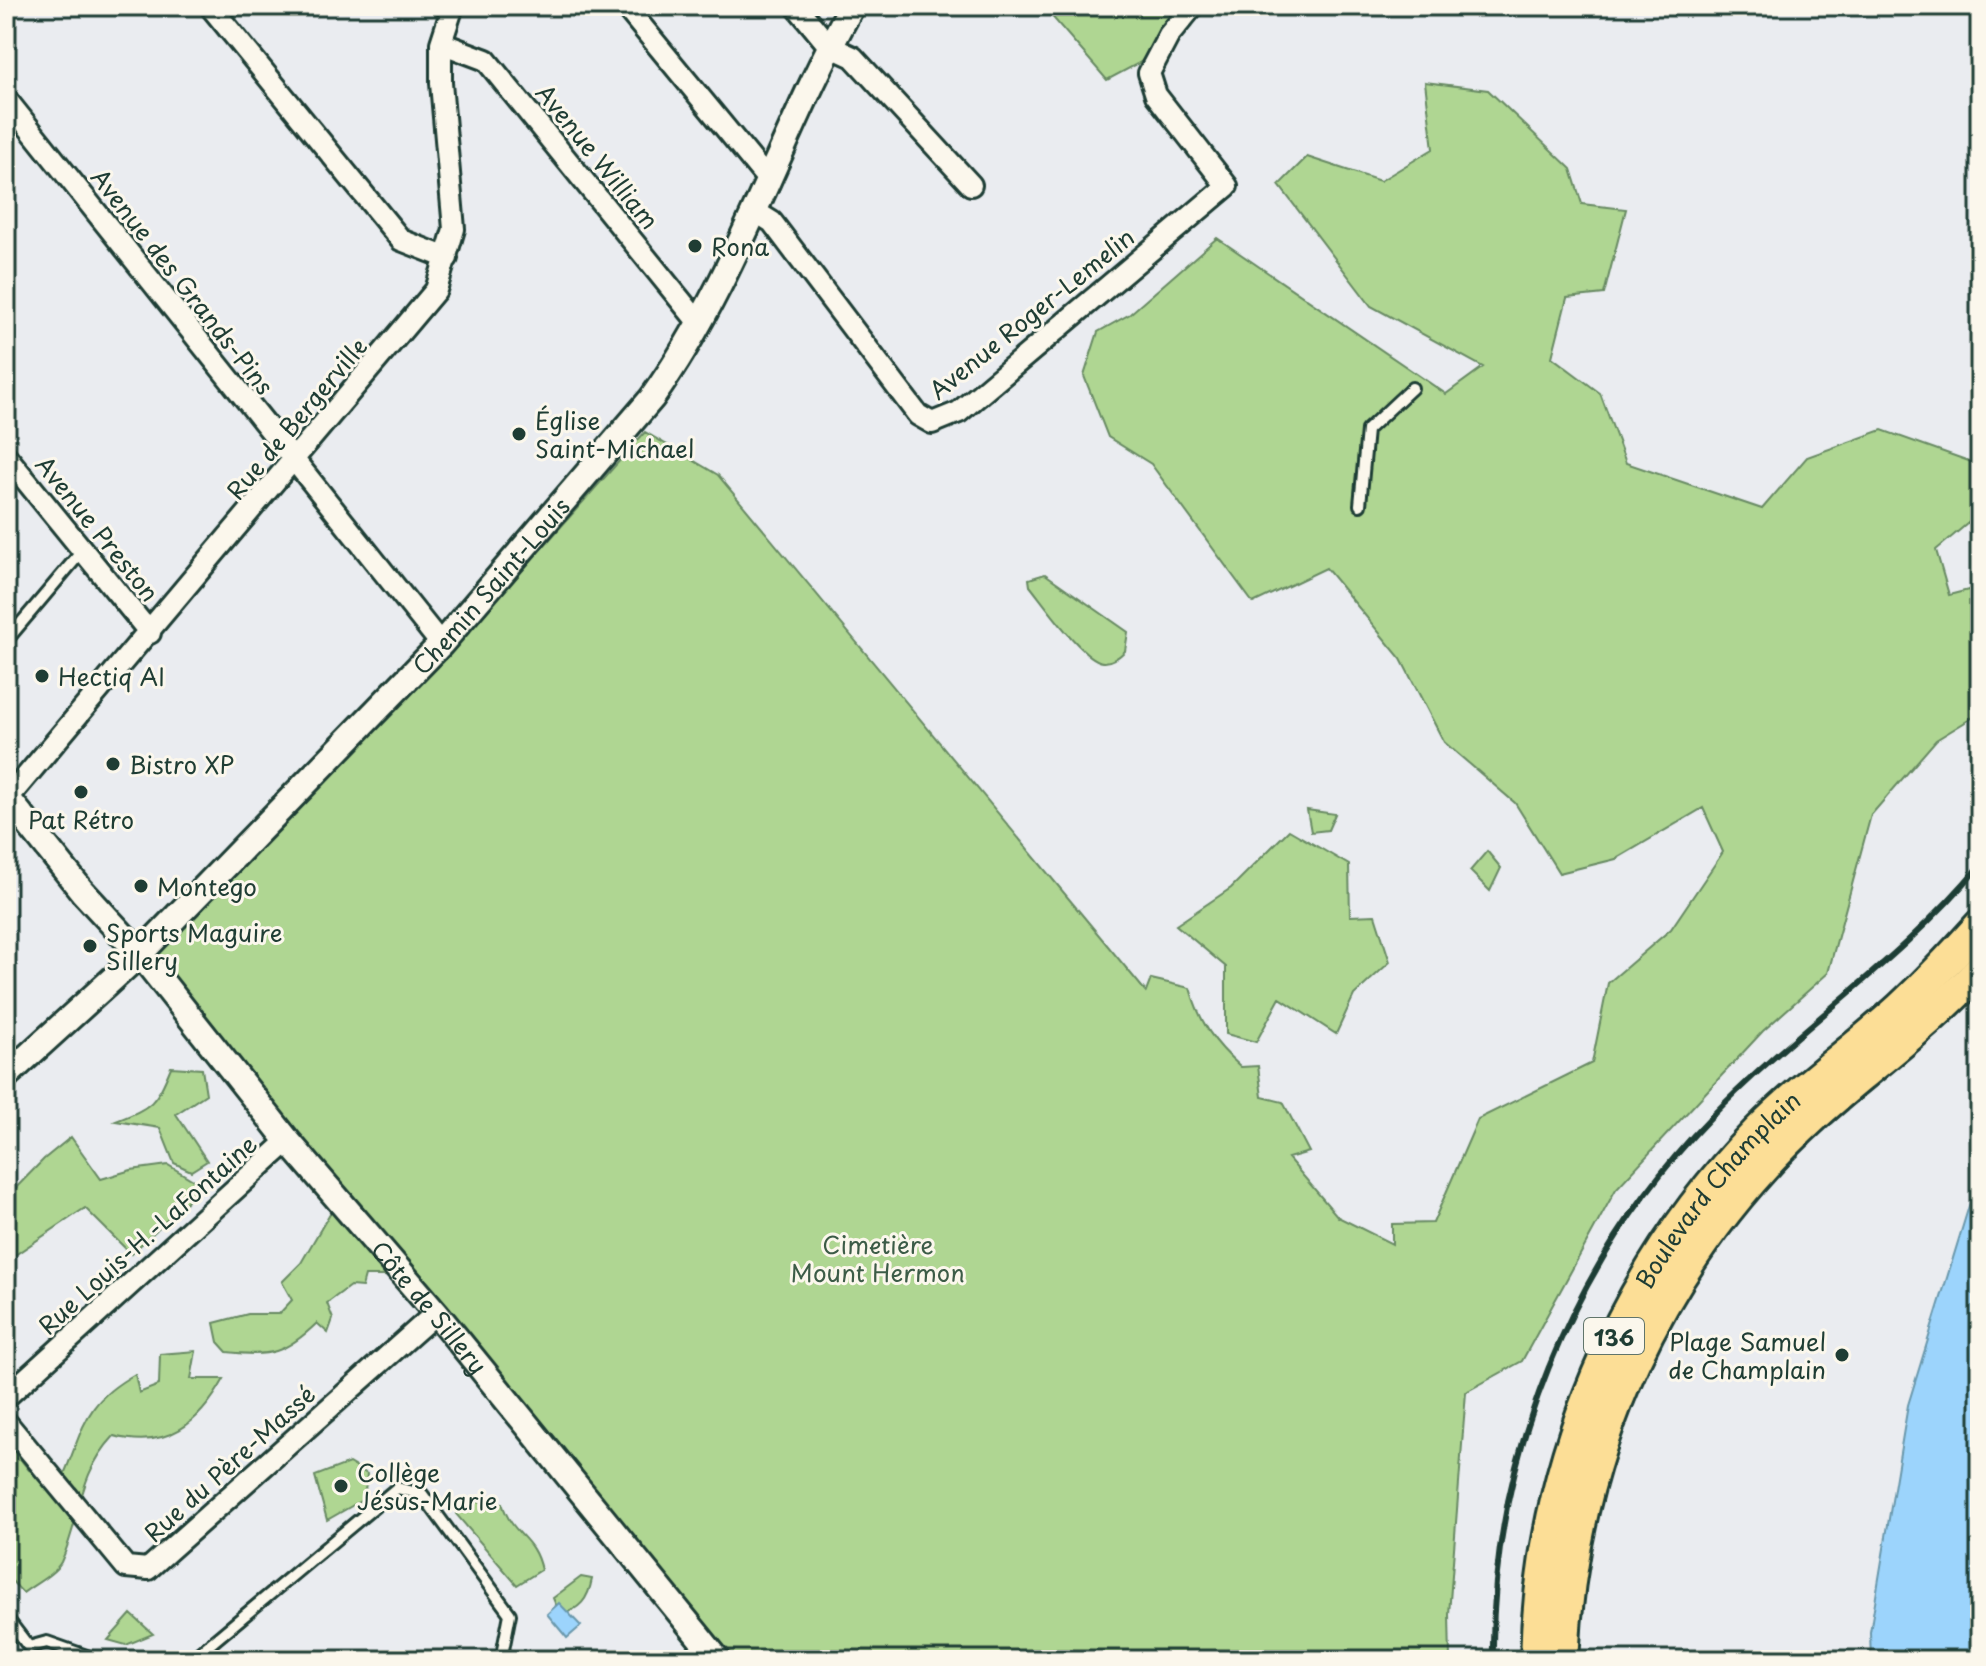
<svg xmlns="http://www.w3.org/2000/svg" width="1986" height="1666" viewBox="0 0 1986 1666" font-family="'Playpen Sans',sans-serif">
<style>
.green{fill:#afd692;stroke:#678a63;stroke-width:2}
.water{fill:#9cd4fc;stroke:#6a98ac;stroke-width:2}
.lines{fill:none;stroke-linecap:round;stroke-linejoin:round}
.service-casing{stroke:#1f3d34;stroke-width:16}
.minor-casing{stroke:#1f3d34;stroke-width:26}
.tertiary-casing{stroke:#1f3d34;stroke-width:30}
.primary-casing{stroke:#1f3d34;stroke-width:36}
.service{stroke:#fbf7ec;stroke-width:10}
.minor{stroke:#fbf7ec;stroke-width:20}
.tertiary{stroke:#fbf7ec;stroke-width:24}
.primary{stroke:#fcde96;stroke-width:30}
.rail{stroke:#1f3d34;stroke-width:6}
.poi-dot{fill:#1f3d34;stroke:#fbf7ec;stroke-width:3}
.labels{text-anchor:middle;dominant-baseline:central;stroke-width:6;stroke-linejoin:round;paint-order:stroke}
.shield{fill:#fbf7ec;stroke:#61756b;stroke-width:2}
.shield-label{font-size:22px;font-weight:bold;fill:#1f3d34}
.street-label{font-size:24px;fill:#1f3d34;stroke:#fbf7ec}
.poi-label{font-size:24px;fill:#1f3d34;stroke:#fbf7ec;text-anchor:start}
.park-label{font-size:24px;fill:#3c5c47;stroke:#fbf7ec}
</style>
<rect width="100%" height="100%" fill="#eaecf0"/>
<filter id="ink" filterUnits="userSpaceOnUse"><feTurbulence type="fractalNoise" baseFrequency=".0125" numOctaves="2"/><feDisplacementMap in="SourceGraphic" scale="16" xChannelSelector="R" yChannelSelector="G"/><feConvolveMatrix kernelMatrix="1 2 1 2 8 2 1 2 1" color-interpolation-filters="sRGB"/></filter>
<g filter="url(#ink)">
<path class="green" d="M1043,6H1186L1141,62L1107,80Z
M1425,82L1488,90L1571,169L1582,204L1626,209L1604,294L1567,298L1552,357L1600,393L1626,463L1762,509L1807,457L1882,430L1980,465V513L1936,550L1949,595L1980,587V713L1936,740L1871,815L1828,973L1763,1031L1616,1189L1522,1361L1466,1392L1449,1614L1450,1660H720L404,1276H365L362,1287L350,1286L327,1303L333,1319L328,1333L317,1323C285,1354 270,1357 227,1352L218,1342L214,1323L248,1314H279L292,1300L282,1282L301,1263L333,1208L140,954L449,653L645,432L718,475L1146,992L1151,979L1190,988C1200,1023 1214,1043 1241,1067L1258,1066L1262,1097L1283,1102L1309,1152L1288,1158L1338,1217L1392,1244V1224L1433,1223L1478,1119L1592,1063L1608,983L1671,929L1723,852L1703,808L1616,859L1559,873L1515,803L1444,742L1401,659L1326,568L1253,603L1151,464L1108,437L1084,376L1098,332L1130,314L1217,238L1446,394L1483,367L1371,306L1279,185L1307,157L1380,181L1433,149Z
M1045,574L1128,632L1125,651C1119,657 1112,663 1103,662C1084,661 1043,602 1030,586L1029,579Z
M1307,810L1335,814L1328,830L1311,832Z
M1289,830L1349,865L1350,916L1375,915L1390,962L1354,995L1336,1034L1280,998L1256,1042L1226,1034V967L1176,925L1231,888Z
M1487,851L1501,868L1490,891L1470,871Z
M171,1067L202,1069L206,1094L176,1114L207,1161L191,1171L174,1163L160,1128L116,1121C152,1107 156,1104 171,1067Z
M71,1137L101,1179L131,1170L168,1165L203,1186L131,1254L85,1208L6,1261V1198L44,1159Z
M196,1351L191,1379H224C199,1424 167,1450 114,1436C76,1477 82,1517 61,1562C55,1574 33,1585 23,1593L6,1575V1441L29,1470L62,1479C85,1427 82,1404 135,1374L139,1393L159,1385L160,1354Z
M349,1463L367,1474L364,1499L327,1520L315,1476Z
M456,1501L502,1503C513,1538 533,1534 541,1570L517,1585L456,1514Z
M581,1577L592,1579C588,1600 580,1609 560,1615L553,1598Z
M131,1614L153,1634L126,1645L108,1640Z"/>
<path class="water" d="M1980,1170V1660H1871L1870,1632L1908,1405Z
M559,1603L581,1626L567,1638L547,1614Z"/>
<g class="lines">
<g class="service-casing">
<path id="service" d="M1360,505L1367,430L1412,388
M6,641L83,550
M6,1617L29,1647
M29,1647L47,1642L98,1660
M191,1660L397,1488L422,1494L510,1614L501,1660"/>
</g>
<g class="minor-casing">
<path id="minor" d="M210,6L401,240L447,258
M625,6L768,180
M796,6L829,46L853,57L971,185
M441,43L486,60L699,323
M6,99L441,644
M756,212L772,222L918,415L932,423L959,412L1227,186L1156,95L1149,73L1169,35L1193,6
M6,456L150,633
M8,798L436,290L454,229L441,83V43L453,6
M6,1397L288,1141
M6,1422L126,1567L148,1569L436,1313"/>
</g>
<g class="tertiary-casing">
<g id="tertiary">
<path id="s1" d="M6,796L82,891L140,954L288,1141L436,1313L718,1660"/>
<path id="s2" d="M6,1076L140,954L441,644L652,398C738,278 780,134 852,6"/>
</g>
</g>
<g class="primary-casing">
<g id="primary">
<path id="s3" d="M1536,1660C1540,1463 1621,1272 1758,1131C1802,1086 1854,1050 1900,1008C1928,982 1954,954 1980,925"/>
<path d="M1563,1660C1572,1448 1660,1257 1817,1114C1871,1065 1931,1024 1980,969"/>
</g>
</g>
<use href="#service" class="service"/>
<use href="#minor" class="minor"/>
<use href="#tertiary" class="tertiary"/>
<use href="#primary" class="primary"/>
<path class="rail" d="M1493,1660C1490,1461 1572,1260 1711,1117C1797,1028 1901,961 1980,865"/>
</g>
</g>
<g class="poi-dot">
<circle cx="695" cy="246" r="8"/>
<circle cx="519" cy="434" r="8"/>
<circle cx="42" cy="676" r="8"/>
<circle cx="113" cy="764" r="8"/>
<circle cx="81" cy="792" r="8"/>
<circle cx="141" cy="886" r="8"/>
<circle cx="90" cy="946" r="8"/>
<circle cx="1842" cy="1355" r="8"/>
<circle cx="341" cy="1486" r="8"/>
</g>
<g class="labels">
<rect class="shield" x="1584" y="1318" width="60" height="36" rx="6"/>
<g class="shield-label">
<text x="1614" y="1336">136</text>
</g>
<g class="street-label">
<text transform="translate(598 156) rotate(51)">Avenue William</text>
<text transform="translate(183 281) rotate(52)">Avenue des Grands-Pins</text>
<text transform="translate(1031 313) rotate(-39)">Avenue Roger-Lemelin</text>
<text transform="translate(296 418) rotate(-50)">Rue de Bergerville</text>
<text transform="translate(98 528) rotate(51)">Avenue Preston</text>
<text stroke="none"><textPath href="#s2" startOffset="690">Chemin Saint-Louis</textPath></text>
<text stroke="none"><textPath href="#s3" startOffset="516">Boulevard Champlain</textPath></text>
<text transform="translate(147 1234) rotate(-42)">Rue Louis-H.-LaFontaine</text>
<text stroke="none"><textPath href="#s1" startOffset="664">Côte de Sillery</textPath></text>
<text transform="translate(229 1463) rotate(-42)">Rue du Père-Massé</text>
</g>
<g class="poi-label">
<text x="711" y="246">Rona</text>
<text x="535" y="420">Église<tspan x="535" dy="28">Saint-Michael</tspan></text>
<text x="58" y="676">Hectiq AI</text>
<text x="129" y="764">Bistro XP</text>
<text x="81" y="819" text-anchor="middle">Pat Rétro</text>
<text x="157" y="886">Montego</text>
<text x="106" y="932">Sports Maguire<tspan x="106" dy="28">Sillery</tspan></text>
<text x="1826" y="1341" text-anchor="end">Plage Samuel<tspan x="1826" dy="28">de Champlain</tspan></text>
<text x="357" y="1472">Collège<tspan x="357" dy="28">Jésus-Marie</tspan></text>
</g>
<g class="park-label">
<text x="878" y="1244">Cimetière<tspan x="878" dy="28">Mount Hermon</tspan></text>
</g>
</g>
<rect width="1986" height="1666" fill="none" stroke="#fbf7ec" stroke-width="32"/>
<rect x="16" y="16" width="1954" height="1634" fill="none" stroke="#1f3d34" stroke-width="3" filter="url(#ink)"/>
</svg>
